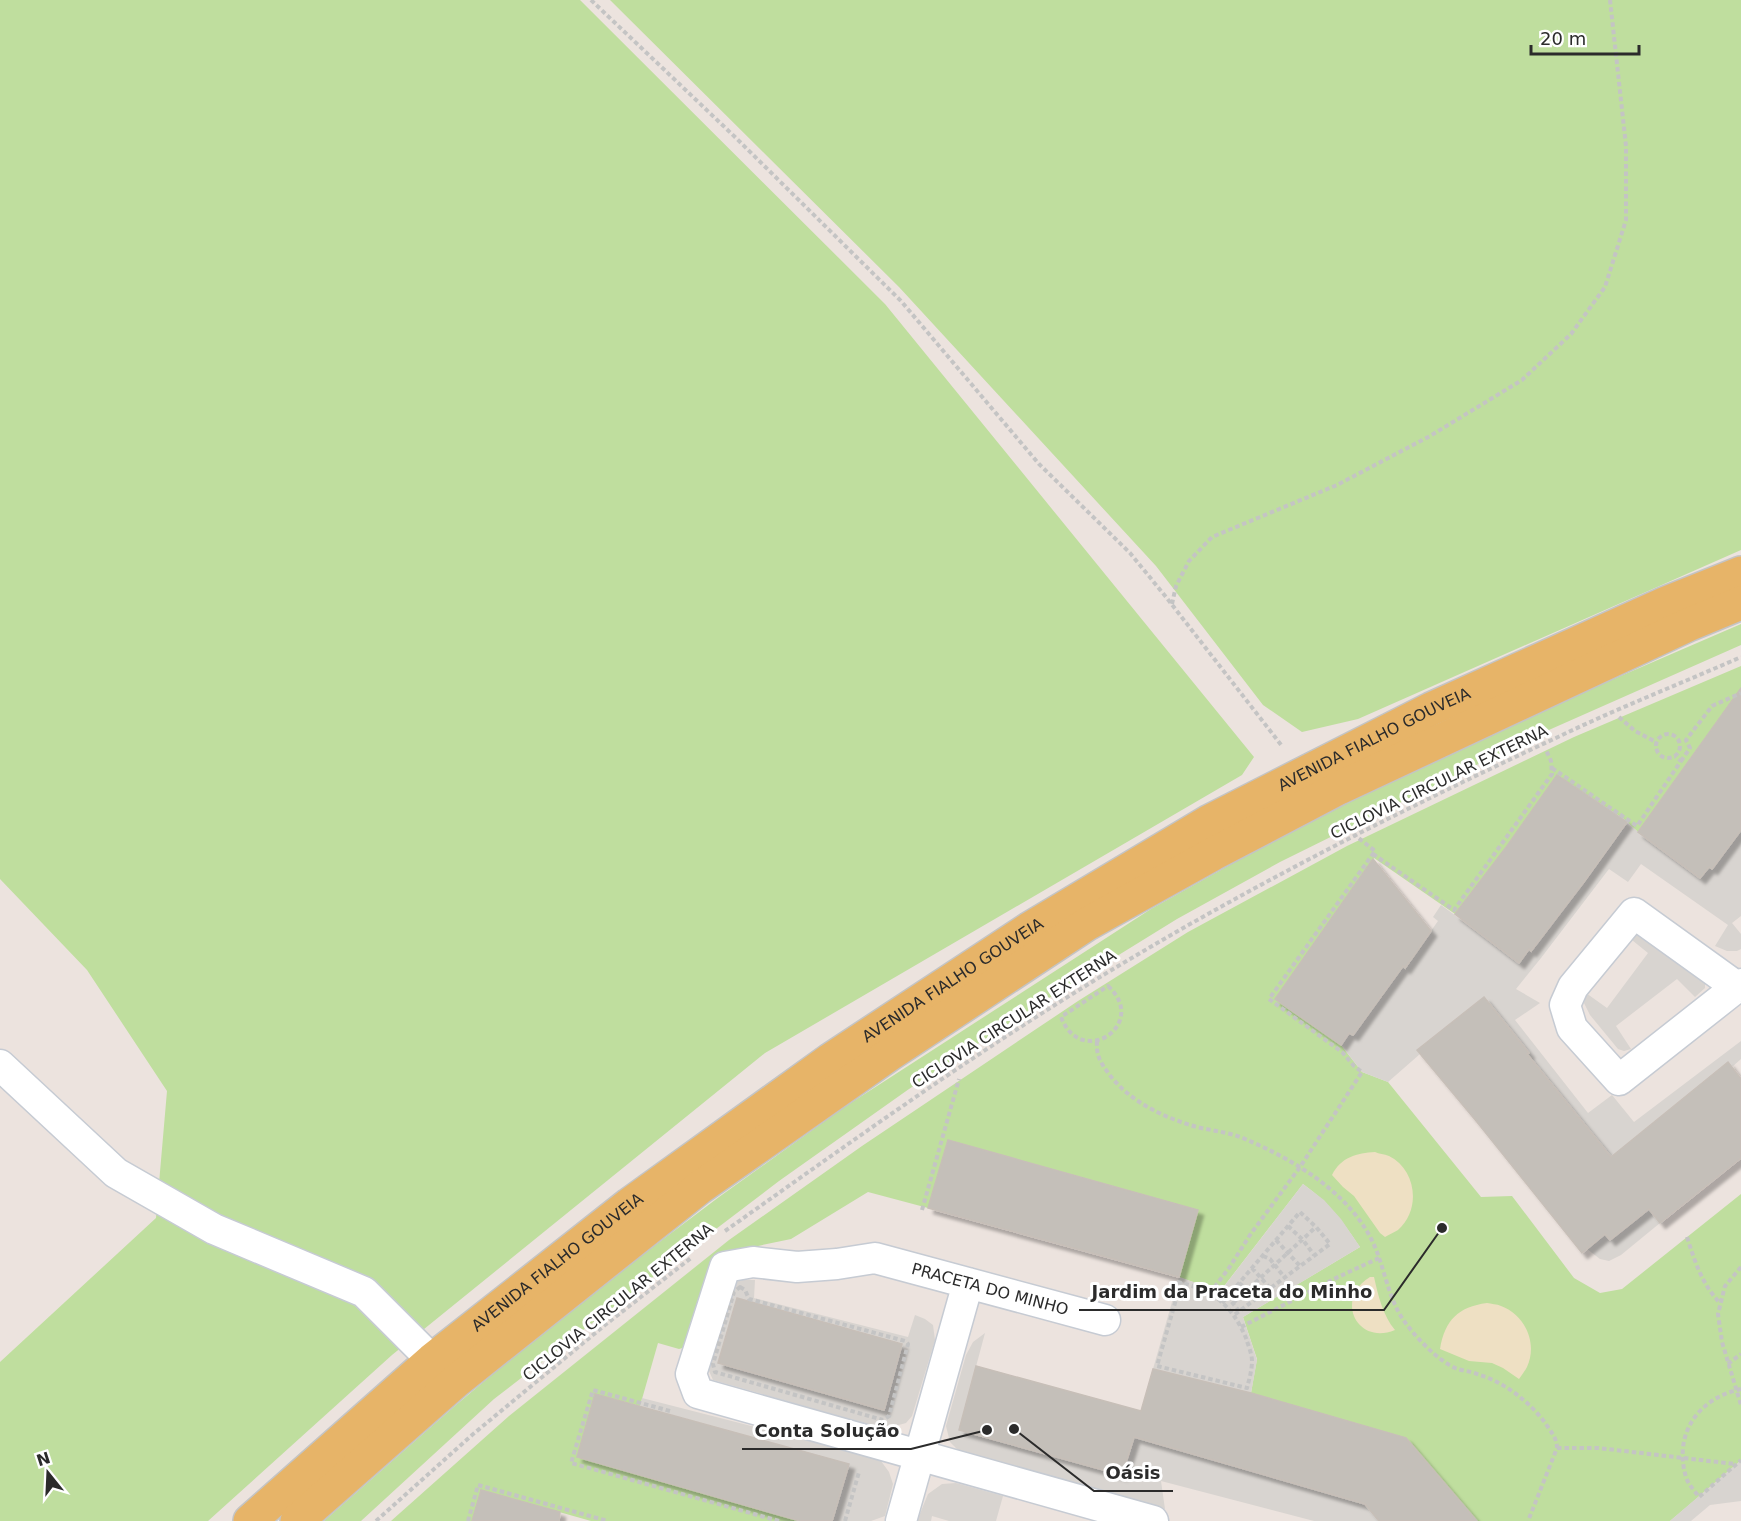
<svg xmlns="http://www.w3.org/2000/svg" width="1741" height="1521" viewBox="0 0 1741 1521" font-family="'DejaVu Sans',sans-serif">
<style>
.green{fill:#bfde9e}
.sand{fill:#eee0c3}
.plaza{fill:#d8d4d0;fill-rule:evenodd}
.building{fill:#c4bfb9;stroke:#c7bfb8;stroke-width:1.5;filter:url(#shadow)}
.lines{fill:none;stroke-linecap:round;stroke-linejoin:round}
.street-casing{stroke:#c6cbd3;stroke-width:33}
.primary-casing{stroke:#c4c4c4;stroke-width:36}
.path{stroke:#c4c4c4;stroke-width:4;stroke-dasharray:4.5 3;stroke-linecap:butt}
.street{stroke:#fff;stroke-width:30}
.primary{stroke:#e7b468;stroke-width:33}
.labels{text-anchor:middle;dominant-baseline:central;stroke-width:6;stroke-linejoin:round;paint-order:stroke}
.street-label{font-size:16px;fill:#2b2b2b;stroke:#fff}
.leader{fill:none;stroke:#2b2b2b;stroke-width:2}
.callout-dot{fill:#2b2b2b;stroke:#fff;stroke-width:2}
.callout-label{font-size:18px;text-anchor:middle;font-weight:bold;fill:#2b2b2b;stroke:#fff;stroke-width:6;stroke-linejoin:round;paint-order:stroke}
</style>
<defs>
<filter id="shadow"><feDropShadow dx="5.5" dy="5.5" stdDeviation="1.5" flood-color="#0004"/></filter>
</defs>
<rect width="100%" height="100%" fill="#ece3de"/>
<path class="green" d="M0,0H580L885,304L1254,757L1242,775L765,1053L392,1355L208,1521H0V1362L156,1218L167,1091L87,970L0,879Z
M610,0H1741V550L1358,719L1302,732L1263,705L1156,566L899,287Z
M1741,624V645L1533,737L1280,862L1177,919L1028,1011L909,1089L779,1181L591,1324L494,1399L361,1521H324L456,1405L568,1311L719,1197L843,1108L1151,909L1253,852L1391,781L1505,726Z
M1741,666V703L1689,763L1638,832L1624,819L1557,775L1507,846L1455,914L1374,858L1275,999L1341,1045L1362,1072L1388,1082L1481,1197L1512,1196L1574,1278L1600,1293L1622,1289L1741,1194V1461L1670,1521H1477L1406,1438L1251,1393L1257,1359L1243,1317L1360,1247C1341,1219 1330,1204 1303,1184L1218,1294L1213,1289L1179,1277L1198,1210L948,1140L928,1208L868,1192L791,1239L715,1255L686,1347L679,1349L658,1343L640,1406L595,1394L577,1457L800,1521H591L481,1490L472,1521H391L509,1416L729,1240L862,1146L1078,1001L1188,932L1347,846L1574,737Z"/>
<path class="sand" d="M1375,1152C1379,1154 1384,1154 1389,1156C1417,1170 1421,1210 1398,1230C1394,1232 1389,1235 1385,1237L1380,1233L1354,1196L1343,1187L1332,1175C1341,1157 1357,1153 1375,1152Z
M1370,1277H1374C1378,1295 1383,1316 1395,1330C1357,1346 1334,1299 1370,1277Z
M1487,1303C1491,1304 1497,1304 1501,1306C1525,1315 1538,1343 1527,1367C1525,1371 1522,1375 1519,1379L1503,1368L1492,1363L1469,1361L1440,1349C1445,1320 1458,1307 1487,1303Z"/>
<path class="plaza" d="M1624,819L1638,832L1700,878L1709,867L1712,869L1741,830V916L1732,923L1741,934V949L1737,951H1727L1715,946L1728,925L1641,864L1628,882L1609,869L1541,958L1516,989L1540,1003L1515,1020L1588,1113L1612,1095L1634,1122L1741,1041V1059L1732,1067L1728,1062L1618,1151L1613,1165L1582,1121L1548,1080L1524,1057L1528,1053L1495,1011L1479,1001L1417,1050L1420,1054L1388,1082L1362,1072L1341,1045L1349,1033L1353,1035L1385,991L1399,964L1405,968L1438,921L1433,917L1441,905L1519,962L1529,949L1531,951L1564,908L1579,880L1584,883L1616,838L1612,835Z
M1639,933L1705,982V988L1695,997L1677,979L1616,1026L1631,1049L1624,1051L1618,1049L1590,1015L1584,1003L1586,993L1607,1008L1648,953L1627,936Z
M1303,1184L1324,1200L1341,1219L1360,1247L1243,1317L1257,1360L1251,1393L1153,1369L1179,1277L1213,1289L1219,1293Z
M1649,1209L1660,1223L1621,1255L1609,1261L1600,1259L1587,1249L1605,1234L1610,1240Z
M741,1280H755L754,1298L908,1337L915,1315L925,1319L933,1325L935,1340L912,1416L906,1423L884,1429L713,1380L709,1371L708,1363L731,1284ZM737,1298L902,1344L883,1410L718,1362Z
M985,1333L959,1430L1122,1475L1134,1437L1365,1504L1379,1521H1314L1161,1481L1165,1509L961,1453L950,1442L946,1426L966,1355L973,1342Z
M642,1398L865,1455L881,1461L889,1472L893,1484L885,1516L871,1521H832L848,1464L640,1406Z
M1741,1460V1501L1710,1505L1691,1521H1670Z
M956,1483L1003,1496L996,1521H949L932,1516L931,1521H917L928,1494L942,1484Z"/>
<path class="building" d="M1741,688V830L1712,869L1709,867L1700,878L1638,832Z
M1557,775L1627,822L1583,883L1531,951L1529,949L1519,963L1455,914L1507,846Z
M1373,859L1431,931L1405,968L1403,966L1353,1035L1349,1033L1341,1045L1275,999Z
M1484,997L1529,1053L1527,1054L1611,1157L1728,1062L1741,1079V1158L1660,1223L1649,1209L1610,1240L1605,1234L1582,1253L1477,1122L1417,1050Z
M948,1140L1198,1210L1179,1277L928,1208Z
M737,1298L902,1344L884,1410L718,1363Z
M976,1366L1141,1411L1153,1369L1251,1393L1406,1438L1477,1521H1379L1365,1504L1134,1437L1122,1475L959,1430Z
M595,1394L849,1464L832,1521H800L577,1457Z
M481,1490L560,1512L559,1521H472Z"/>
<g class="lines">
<g class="street-casing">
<path id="street" d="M1737,987L1634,913L1573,987L1565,1005L1572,1028L1619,1080L1737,987L1741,984
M0,1065L116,1173L214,1229L364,1292L432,1360
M1105,1320L875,1258L837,1264L797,1267L753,1262L725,1267L691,1374L698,1393L1153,1521
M901,1521L968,1283"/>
</g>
<g class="primary-casing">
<g id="primary">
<path id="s1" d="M250,1521L432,1360L630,1204L830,1060L1029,929L1210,821L1431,709L1666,603L1741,573"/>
<path d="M297,1521L455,1382L699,1188L890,1054L1087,924L1213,854L1339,788L1690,624L1741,603"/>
</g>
</g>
<path class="path" d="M591,0L735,137L901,301L1039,464L1130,553L1166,597L1282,746
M1172,604L1176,586L1189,561L1212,537L1337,485L1430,436L1522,380L1571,334L1605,287L1626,220V146L1610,0
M1619,717L1635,731L1656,742
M1656 746a12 12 0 1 1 24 0a12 12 0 1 1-24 0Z
M1681,761L1690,748L1686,740L1712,706L1741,693
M1552,768L1637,826L1681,761L1675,756
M1373,854L1454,910L1552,774L1551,761L1546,750
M1108,986C1150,1024 1081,1070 1061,1017Z
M1097,1041C1096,1055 1100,1062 1109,1074C1129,1101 1164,1118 1197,1127C1213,1131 1229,1132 1245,1139C1295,1160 1353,1195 1375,1247C1383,1266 1387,1288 1396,1307C1404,1324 1419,1340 1433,1353C1439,1358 1448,1365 1455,1368C1462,1371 1470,1371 1477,1374C1504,1382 1529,1401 1546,1424C1551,1432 1557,1438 1557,1448L1528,1521
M922,1210L959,1079
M1288,1226L1303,1240L1314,1255
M725,1231C851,1142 977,1051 1110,971C1254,884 1405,808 1558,737C1618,708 1680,684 1741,657
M1687,1237C1695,1262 1702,1284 1720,1303
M1276,1240L1300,1266
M1263,1256L1270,1259L1285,1278
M1741,1267L1725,1286L1718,1314L1722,1342L1741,1405
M1252,1268L1270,1288
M1177,1282C1212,1289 1232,1305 1246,1338C1248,1345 1252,1354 1252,1361C1252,1370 1249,1380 1247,1388L1157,1366L1181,1282
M1239,1283L1244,1287L1255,1300
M740,1287L745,1290L749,1299L905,1341L908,1344L889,1416L883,1420L715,1372L713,1364L734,1292Z
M1210,1293L1229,1268L1250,1235L1300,1167L1362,1072L1354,1066L1342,1052L1269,999L1375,851L1356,836
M1227,1296L1239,1311
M1222,1303L1300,1212L1316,1227L1330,1244L1234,1315
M1233,1303L1316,1227
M1241,1327L1338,1277L1379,1258
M1728,1364L1741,1354
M1741,1389C1699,1398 1673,1433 1686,1477C1688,1484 1694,1490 1699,1497L1741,1460
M670,1411L593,1390L571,1463L779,1521
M1557,1448H1598L1735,1464
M376,1521L472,1435L605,1325L691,1258
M468,1521L478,1485L608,1521
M845,1521L859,1472"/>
<use href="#street" class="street"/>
<use href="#primary" class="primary"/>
</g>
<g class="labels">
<g class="street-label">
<text stroke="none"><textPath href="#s1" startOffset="1374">AVENIDA FIALHO GOUVEIA</textPath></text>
<text transform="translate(1439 782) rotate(-26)">CICLOVIA CIRCULAR EXTERNA</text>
<text stroke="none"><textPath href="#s1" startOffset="888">AVENIDA FIALHO GOUVEIA</textPath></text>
<text transform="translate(1014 1019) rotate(-33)">CICLOVIA CIRCULAR EXTERNA</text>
<text stroke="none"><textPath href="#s1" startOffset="402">AVENIDA FIALHO GOUVEIA</textPath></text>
<text transform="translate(990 1289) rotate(15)">PRACETA DO MINHO</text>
<text transform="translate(618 1302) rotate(-39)">CICLOVIA CIRCULAR EXTERNA</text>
</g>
</g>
<path class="leader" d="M1442 1228L1384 1310H1079M987 1430L911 1449H742M1014 1429L1094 1491H1173"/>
<g class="callout-dot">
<circle cx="1442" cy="1228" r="6"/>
<circle cx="987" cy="1430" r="6"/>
<circle cx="1014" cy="1429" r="6"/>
</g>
<g class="callout-label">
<text x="1232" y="1298">Jardim da Praceta do Minho</text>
<text x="827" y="1437">Conta Solução</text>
<text x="1133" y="1479">Oásis</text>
</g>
<g transform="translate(48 1473) rotate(342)" stroke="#ffffff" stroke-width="4.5" paint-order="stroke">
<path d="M0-4.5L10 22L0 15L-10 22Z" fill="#2b2b2b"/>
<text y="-9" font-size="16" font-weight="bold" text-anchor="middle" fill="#2b2b2b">N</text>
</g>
<path d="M1531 45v9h108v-9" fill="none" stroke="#2b2b2b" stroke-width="3"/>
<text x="1540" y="45" font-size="18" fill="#2b2b2b" stroke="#ffffff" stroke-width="4.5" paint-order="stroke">20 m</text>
</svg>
